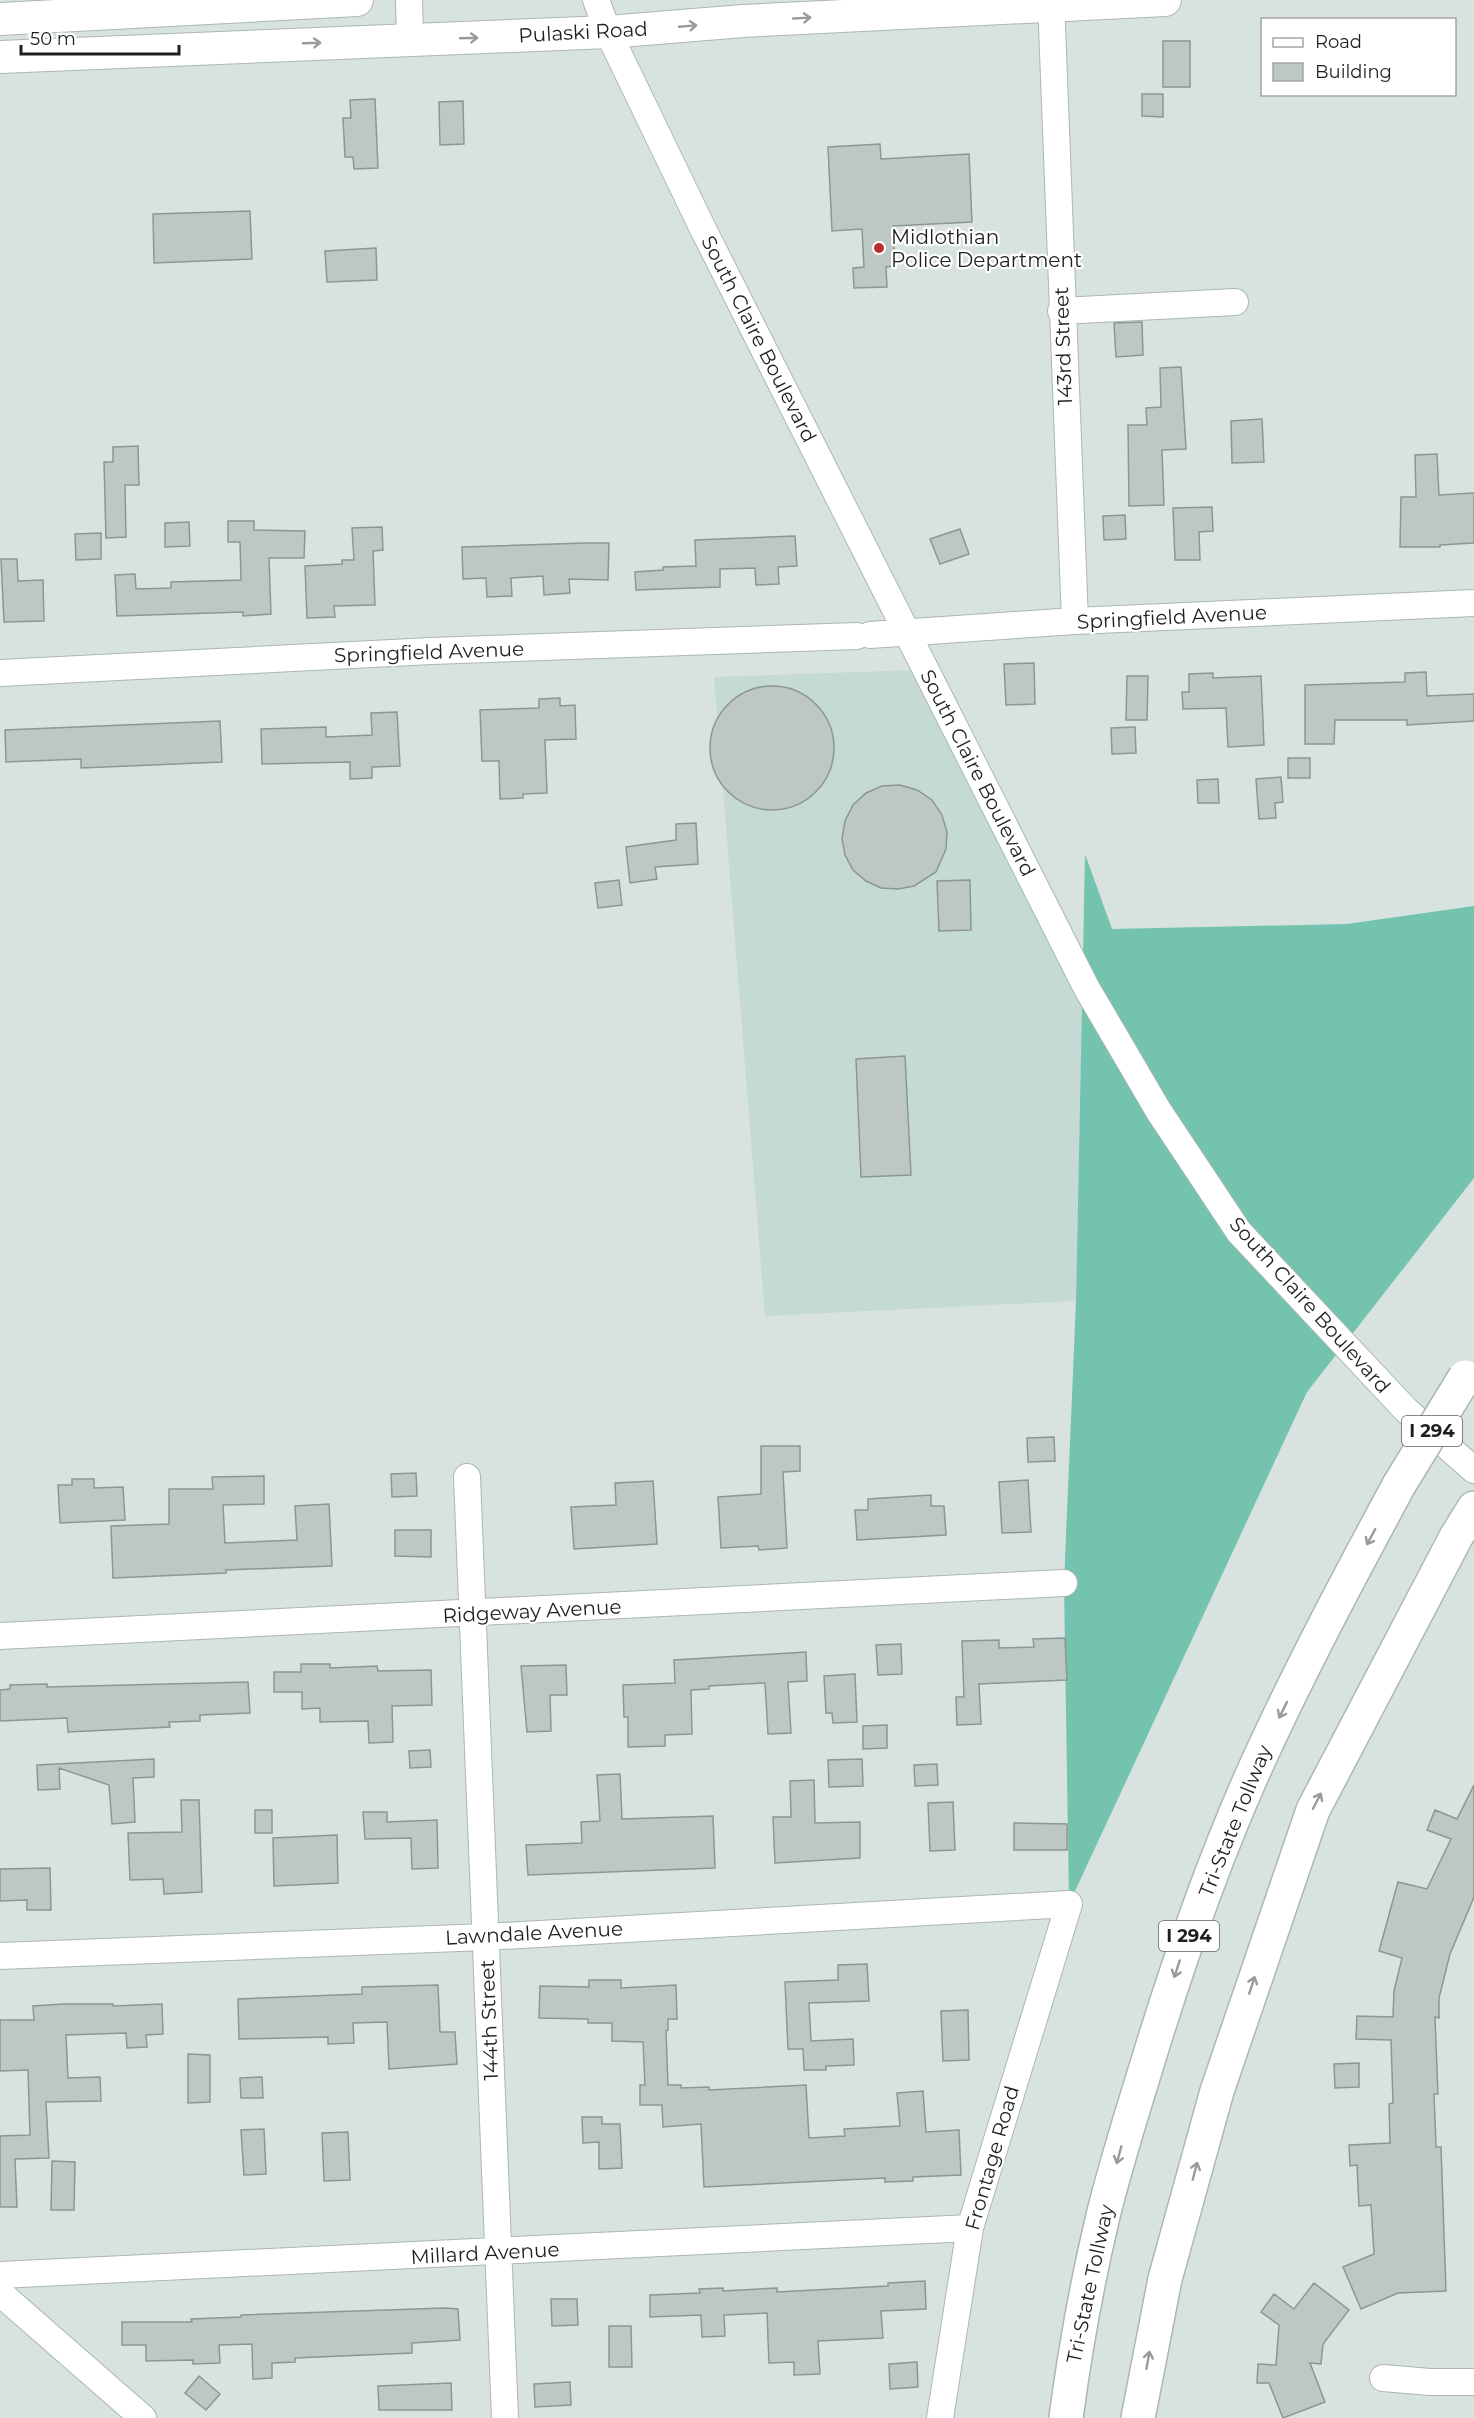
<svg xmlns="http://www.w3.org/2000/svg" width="1474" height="2418" viewBox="0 0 1474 2418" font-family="Montserrat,sans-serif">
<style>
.built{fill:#c6dad4}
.forest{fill:#73c3ae}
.building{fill:#bdc8c4;stroke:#8c9793;stroke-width:1.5}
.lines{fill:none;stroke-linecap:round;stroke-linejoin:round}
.minor-casing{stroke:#abb7b3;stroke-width:28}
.major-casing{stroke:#abb7b3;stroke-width:34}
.highway-casing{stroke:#abb7b3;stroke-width:36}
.minor{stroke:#fff;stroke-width:26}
.major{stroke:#fff;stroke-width:32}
.highway{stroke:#fff;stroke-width:33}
.highway-bridge-casing{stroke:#abb7b3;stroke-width:36;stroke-linecap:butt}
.highway-bridge{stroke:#fff;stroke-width:33}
.oneway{stroke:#999b9a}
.poi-dot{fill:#bc2d2f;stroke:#fff;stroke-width:2}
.labels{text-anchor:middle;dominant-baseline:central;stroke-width:4.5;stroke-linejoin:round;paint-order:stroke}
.shield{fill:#fff;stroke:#606362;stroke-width:1.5}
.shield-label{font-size:18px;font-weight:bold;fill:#1c201e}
.street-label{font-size:20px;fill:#1c201e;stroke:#fff}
.poi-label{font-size:20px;fill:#1c201e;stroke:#fff;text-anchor:start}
</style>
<rect width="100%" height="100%" fill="#d8e3e0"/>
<path class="built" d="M915,670L1082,997L1076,1301L765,1316L714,677Z"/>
<path class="forest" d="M1085,854L1112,929L1347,924L1474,906V1178L1307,1392L1069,1904L1064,1583L1076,1301Z"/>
<path class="building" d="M1163,41H1190V87H1163Z
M1142,94H1163V117L1142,116Z
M375,99L378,168L354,169L353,157H345L343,118H351L350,100Z
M463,101L464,144L440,145L439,102Z
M880,144L881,159L969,154L972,222L893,226L895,266L886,267L887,287L854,288L853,268L864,267L862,229L832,231L828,147Z
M250,211L252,259L154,263L153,214Z
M376,248L377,280L327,282L325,251Z
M1142,322L1143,355L1116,357L1114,323Z
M1181,367L1186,449L1162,450L1164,505L1129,506L1128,425H1147L1146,408L1161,407L1160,368Z
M1262,419L1264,462L1232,463L1231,421Z
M138,446L139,485H125L126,537L106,538L104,462H113V447Z
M1437,454L1439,495L1474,493V543L1440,545V547H1400L1401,497H1416L1415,455Z
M1212,507L1213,531L1199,532L1200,560H1175L1173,508Z
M1125,515L1126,539L1104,540L1103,516Z
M228,521H254V530L305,531L304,558H269L271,614L243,616V612L117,616L115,575L135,574L136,589L171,588V582L241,580L240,542H228Z
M189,522L190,546L165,547V523Z
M382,527L383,550L373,551L375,605L334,606L335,617L307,618L305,566L342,564V560H354L352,528Z
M960,529L969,554L940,564L930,539Z
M101,533V559L76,560L75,534Z
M795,536L797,566L778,567L779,584L756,585L755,568L720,569V587L636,590L635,572L663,570V567L696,566L695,540Z
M585,543H609L608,580L569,579L570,593L544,595L543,576L511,578L512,596L487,597L486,578L463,579L462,547Z
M1,559H17L18,581L43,580L44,621L4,622Z
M1034,663L1035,704L1006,705L1004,664Z
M1426,672L1427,696L1474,694V721L1407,725V720H1335L1334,744H1305V685L1405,682V673Z
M1213,673V678L1261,676L1264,745L1228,747L1226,708L1183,709L1182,692H1189V674Z
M1127,676H1148L1147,720H1126Z
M710 748a62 62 0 1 1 124 0a62 62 0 1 1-124 0Z
M560,698V706L575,705L576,739L545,740L547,793L523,794V798L500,799L499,761H482L480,710L539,708V699Z
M397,712L400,766L372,767V778L350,779V762L262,764L261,729L326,727V737L372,735L371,713Z
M220,721L222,762L81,768V759L6,762L5,730Z
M1135,727L1136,753L1112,754L1111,728Z
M1288,758H1310V778H1288Z
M1281,777L1283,802L1275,803L1276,818L1259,819L1256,779Z
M1218,779L1219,803H1198L1197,780Z
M900,785L917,790L932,800L942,815L947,832L946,849L936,872L914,886L898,889L881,888L866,881L853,870L845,855L842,839L845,821L853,805L866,793L882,786Z
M696,823L698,864L655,867L657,879L630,883L626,847L676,840V824Z
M619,880L622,905L598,908L595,883Z
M970,880L971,930L939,931L937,881Z
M905,1056L911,1175L861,1177L856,1059Z
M1054,1437L1055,1461L1028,1462L1027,1438Z
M761,1446H800V1471L783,1472L787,1548L759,1550L758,1546L721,1548L718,1497L761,1494Z
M416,1473L417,1496L392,1497L391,1474Z
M264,1476V1504L223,1505L225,1543L297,1540L295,1506L329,1504L332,1566L226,1570V1573L113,1578L111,1526L169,1524V1489H213L212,1477Z
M72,1479H94V1488L123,1487L125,1520L60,1523L58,1485H72Z
M1028,1480L1031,1532L1002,1533L999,1482Z
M653,1481L657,1544L574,1549L571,1507L616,1505L615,1483Z
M931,1495V1506H944L946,1535L857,1540L855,1510H868V1499Z
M395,1530H431V1557L395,1556Z
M1065,1638L1067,1680L979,1684L981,1724L957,1725L956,1697H964L962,1641L999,1640V1648L1034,1647L1033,1639Z
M901,1644L902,1674L878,1675L876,1645Z
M806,1652L807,1681L788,1682L791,1733L768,1734L765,1683L709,1686V1689L691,1690L692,1734L665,1735V1746L628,1747V1717H624L623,1685L675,1683L674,1660Z
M301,1664H330V1668L377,1666L378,1671L431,1670L432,1705L392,1706L393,1742L369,1743L368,1721L320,1722V1708L302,1709V1692H274V1672H301Z
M566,1665L567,1695H550L551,1731L527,1732L521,1666Z
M855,1674L857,1722L833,1723L832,1713H826L824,1676Z
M248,1682L250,1713L200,1715V1721L169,1722L170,1727L68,1732L67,1718L0,1721V1690L10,1689V1685L47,1684V1687Z
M887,1725V1748L863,1749V1726Z
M430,1750L431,1767L410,1768L409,1751Z
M154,1759V1777L133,1778L135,1822L112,1824L109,1785L59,1768L60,1789L38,1790L37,1765Z
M862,1759L863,1786L829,1787L828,1760Z
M937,1764L938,1785L915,1786L914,1765Z
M620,1774L622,1819L713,1816L715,1868L528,1875L526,1845L582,1843L581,1822L600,1821L597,1775Z
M814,1780L815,1823L860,1822V1858L775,1863L773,1817H791L790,1781Z
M1474,1785V1897L1450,1954L1439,1998V2018L1435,2017L1438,2094H1434L1436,2147H1441L1446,2291L1398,2293L1361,2309L1343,2267L1374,2254L1371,2205L1359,2206L1357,2165L1350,2166L1349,2145L1390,2143L1389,2104L1393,2103L1391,2040L1356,2039L1357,2016L1393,2017L1394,1991L1402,1958L1379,1951L1398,1882L1427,1889L1451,1839L1427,1830L1435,1810L1457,1819Z
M181,1800H199L202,1892L164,1894L163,1879L130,1880L128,1833L182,1832Z
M953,1802L955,1850L930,1851L928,1803Z
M255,1810H272V1833H255Z
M363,1812H387V1822L437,1820L438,1868L412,1869L411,1838L365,1839Z
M1014,1823L1067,1824V1850H1014Z
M337,1835L338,1883L274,1886L273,1838Z
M50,1868L51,1910H27V1900L0,1901V1869Z
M867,1964L869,2001L809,2003L811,2041L853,2039L854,2065L826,2066V2070H804L803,2049H788L785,1982L838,1980V1965Z
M589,1980H621V1988L676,1985L677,2019H668V2030L666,2031L668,2085H681V2088L709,2087V2090L806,2085L809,2138L845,2136L844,2129L900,2126L897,2093L923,2091L926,2132L959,2130L961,2175L913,2177V2181L885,2182V2178L704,2187L701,2124L663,2127L662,2105H640V2085H645L643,2042L612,2041V2023H588V2019L539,2018L540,1986L589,1987Z
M438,1985L440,2032H455L457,2064L389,2069L387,2022L353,2023L354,2043L328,2044V2037L239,2039L238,1999L362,1994V1987Z
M64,2004H113V2006L162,2004L163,2034L146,2035L147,2047L127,2048L126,2033L66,2035L68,2078L100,2077L101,2101L46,2102L49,2158L15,2159L17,2207H0V2136L30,2135L28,2070L0,2071V2020H34L33,2006Z
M968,2010L969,2060L943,2061L941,2011Z
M188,2054L210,2055V2102L188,2103Z
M1359,2063V2087L1335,2088L1334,2064Z
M262,2077L263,2098H241L240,2078Z
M582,2117H602V2124H620L622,2168L599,2169V2142L583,2143Z
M264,2129L266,2174L244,2175L241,2130Z
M348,2132L350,2180L324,2181L322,2133Z
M52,2161L75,2162L74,2210H51Z
M925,2281L926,2309L881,2311L883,2338L818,2341L820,2374L794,2375V2362L769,2363L767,2313L724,2315L725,2336L702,2337L701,2315L650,2317V2295L700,2293L699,2289L723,2288V2291L777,2288V2292L888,2286V2283Z
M1314,2283L1349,2310L1323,2344L1321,2364L1310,2363L1325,2402L1283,2418L1269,2383H1257L1258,2364L1276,2365L1279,2325L1261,2312L1274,2294L1294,2309Z
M551,2299H577L578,2325L552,2326Z
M445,2308L458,2309L460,2340L412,2343V2353L295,2358V2362L272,2363V2378L253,2379L252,2344L219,2345L220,2363L193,2364V2360L146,2361V2345H122V2322H192L191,2319L241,2317V2315Z
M609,2326H631L632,2367H609Z
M917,2362L918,2387L890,2389L889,2364Z
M199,2376L220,2394L206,2410L185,2393Z
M570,2382L571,2405L535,2407L534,2384Z
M451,2383L452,2410H379L378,2386Z"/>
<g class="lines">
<g class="minor-casing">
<path id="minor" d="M409,0L410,40
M596,0L608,32L703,229L1086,987L1158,1110L1239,1232L1406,1410L1474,1470
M1051,0L1075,621
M1061,311L1235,302
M870,635L1075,621L1474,603
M0,673L431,651L857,636
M467,1477L505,2418
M0,1636L1064,1583
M0,1956L485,1937L1069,1904L970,2228L940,2418
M0,2275L970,2228
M0,2293L143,2418
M1383,2378L1430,2382H1474"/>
</g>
<g class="major-casing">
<path id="major" d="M0,19L357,0
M0,57L608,32L743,21L1165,0"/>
</g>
<g class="highway-casing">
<path id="highway" d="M1066,2418C1075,2350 1087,2283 1103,2216C1117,2159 1135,2104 1152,2048C1183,1948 1218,1848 1262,1753C1304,1662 1351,1574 1399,1485
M1138,2418L1165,2279L1217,2091L1313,1810L1456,1537L1474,1508"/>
</g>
<use href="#minor" class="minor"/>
<use href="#major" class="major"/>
<use href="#highway" class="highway"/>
<g class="highway-bridge-casing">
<path id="highway-bridge" d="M1399,1485L1465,1377"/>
</g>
<use href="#highway-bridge" class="highway-bridge"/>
</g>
<defs><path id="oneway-shaft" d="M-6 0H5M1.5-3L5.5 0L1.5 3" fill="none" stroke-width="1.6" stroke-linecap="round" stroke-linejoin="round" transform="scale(1.5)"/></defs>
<g class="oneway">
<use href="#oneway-shaft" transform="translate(802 18) rotate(-3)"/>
<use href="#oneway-shaft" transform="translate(688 26) rotate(-5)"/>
<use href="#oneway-shaft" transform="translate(469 38) rotate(-2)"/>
<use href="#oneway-shaft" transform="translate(312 43) rotate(-2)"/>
<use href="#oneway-shaft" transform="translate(1371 1537) rotate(118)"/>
<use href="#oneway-shaft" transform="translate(1283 1710) rotate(116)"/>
<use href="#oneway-shaft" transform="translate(1317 1801) rotate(-63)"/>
<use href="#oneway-shaft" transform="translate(1177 1969) rotate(108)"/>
<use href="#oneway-shaft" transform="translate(1252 1985) rotate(-72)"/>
<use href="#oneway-shaft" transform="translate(1119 2155) rotate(105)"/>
<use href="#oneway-shaft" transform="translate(1195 2171) rotate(-75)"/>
<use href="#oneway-shaft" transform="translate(1148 2360) rotate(-80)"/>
</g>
<circle class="poi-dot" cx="879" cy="248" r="6"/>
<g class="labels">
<g class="shield">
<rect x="1402" y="1416" width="60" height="30" rx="4.5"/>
<rect x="1159" y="1921" width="60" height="30" rx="4.5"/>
</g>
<g class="shield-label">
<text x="1432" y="1431">I 294</text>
<text x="1189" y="1936">I 294</text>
</g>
<g class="street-label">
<text transform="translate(583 32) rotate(-3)">Pulaski Road</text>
<text transform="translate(759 339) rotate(63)">South Claire Boulevard</text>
<text transform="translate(1063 346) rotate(-92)">143rd Street</text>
<text transform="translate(1172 617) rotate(-3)">Springfield Avenue</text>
<text transform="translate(429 652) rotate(-2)">Springfield Avenue</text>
<text transform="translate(978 773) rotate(63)">South Claire Boulevard</text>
<text transform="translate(1310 1305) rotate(48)">South Claire Boulevard</text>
<text transform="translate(532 1611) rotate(-3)">Ridgeway Avenue</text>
<text transform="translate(1235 1821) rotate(-68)">Tri-State Tollway</text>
<text transform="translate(534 1933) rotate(-3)">Lawndale Avenue</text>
<text transform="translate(489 2020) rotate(-92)">144th Street</text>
<text transform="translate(992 2158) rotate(-74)">Frontage Road</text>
<text transform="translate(485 2253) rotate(-3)">Millard Avenue</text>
<text transform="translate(1090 2284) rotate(-78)">Tri-State Tollway</text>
</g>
<g class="poi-label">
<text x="891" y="237">Midlothian<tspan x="891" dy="23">Police Department</tspan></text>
</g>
</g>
<rect x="1261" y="18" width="195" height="78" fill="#ffffff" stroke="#a4a6a5" stroke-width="1.5"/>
<rect x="1273" y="38" width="30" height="9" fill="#ffffff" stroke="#a4a6a5" stroke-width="1.5"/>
<text x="1315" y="48" font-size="18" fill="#1c201e">Road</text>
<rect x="1273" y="63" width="30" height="18" fill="#bdc8c4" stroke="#a4a6a5" stroke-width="1.5"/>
<text x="1315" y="78" font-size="18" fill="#1c201e">Building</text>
<path d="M21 45v9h158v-9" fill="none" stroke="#1c201e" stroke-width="3"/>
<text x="30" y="45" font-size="18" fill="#1c201e" stroke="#ffffff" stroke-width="4.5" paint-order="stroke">50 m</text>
</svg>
